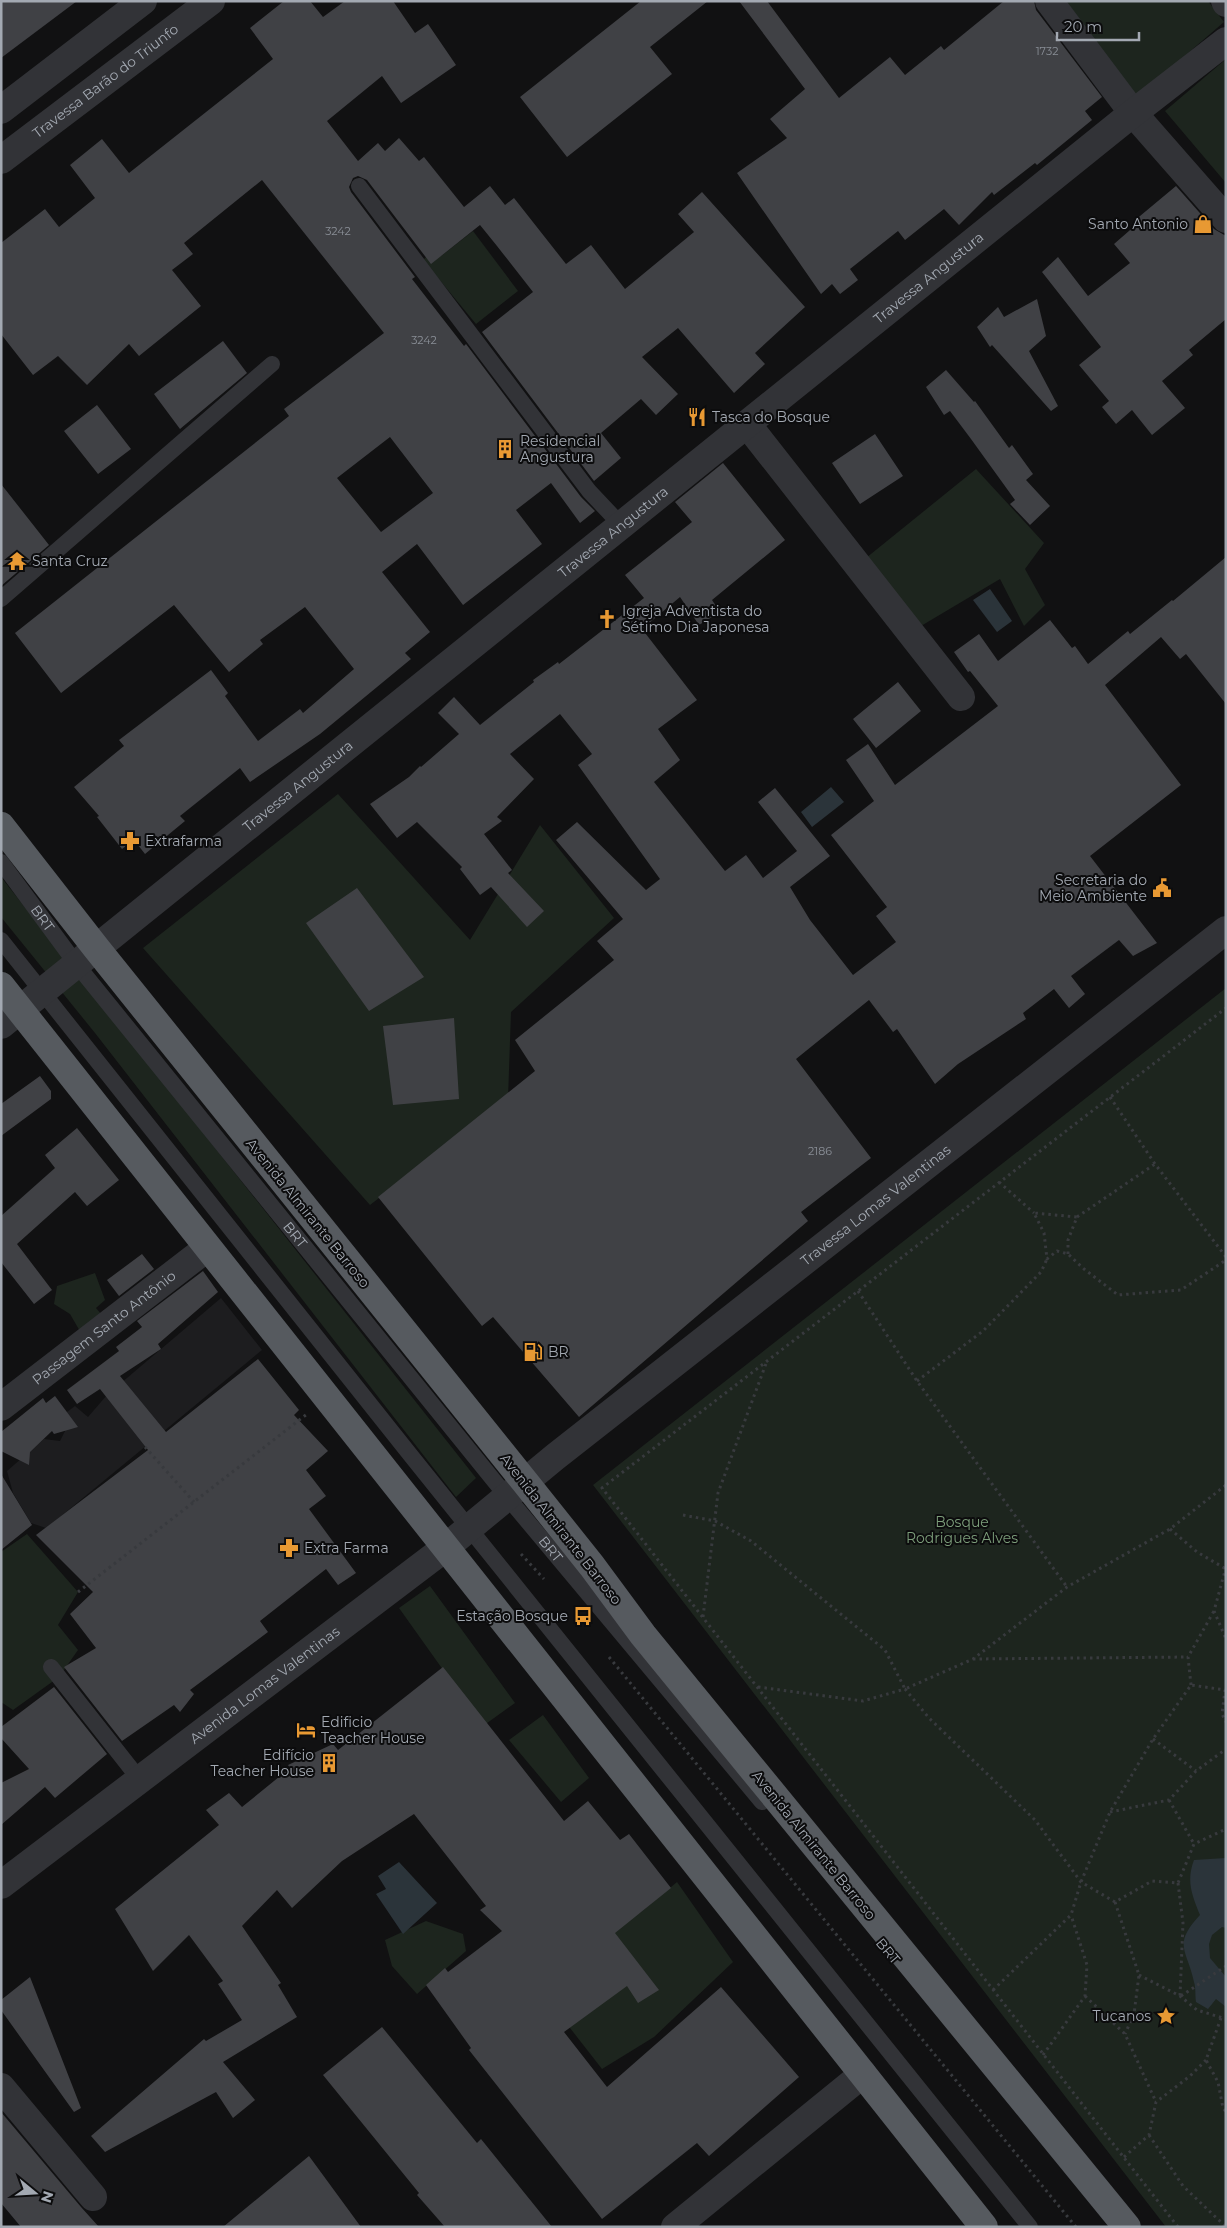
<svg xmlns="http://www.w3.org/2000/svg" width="1227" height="2228" viewBox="0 0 1227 2228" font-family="Montserrat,sans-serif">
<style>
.built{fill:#1d1d1f}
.green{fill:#1d251e}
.water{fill:#2b343a}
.building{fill:#404145;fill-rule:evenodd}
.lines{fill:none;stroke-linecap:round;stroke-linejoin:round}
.path{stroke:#383a3e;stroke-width:3;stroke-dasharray:2.5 4;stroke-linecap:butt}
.service{stroke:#323337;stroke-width:16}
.minor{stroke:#323337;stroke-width:28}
.tertiary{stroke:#323337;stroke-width:28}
.trunk{stroke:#565a5f;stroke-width:28}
.labels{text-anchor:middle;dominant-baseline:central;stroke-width:4;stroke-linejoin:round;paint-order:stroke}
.number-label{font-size:11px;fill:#8a8f97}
.street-label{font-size:14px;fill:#a3a9b2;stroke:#0c0c0d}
.poi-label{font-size:14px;fill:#a3a9b2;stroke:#0c0c0d;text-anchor:start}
.park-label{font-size:14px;fill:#7c9d7a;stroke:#0c0c0d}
</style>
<rect width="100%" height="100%" fill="#111112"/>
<path class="built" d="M221,1298L262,1350L60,1517L46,1528L31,1523L13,1493L7,1471L44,1439L60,1441L65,1431L67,1412L75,1406L88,1417L107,1395Z"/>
<path class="green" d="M1066,1H1208L1224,22L1136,98Z
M1226,59V183L1165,111Z
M473,231L518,291L476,324L423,260L434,249L441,256Z
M976,469L1044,543L1025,569L1045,605L1024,626L1000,579L921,626L866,558Z
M338,794L470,940L540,825L614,918L511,1012L508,1099L370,1205L143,948Z
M1,877L476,1478L456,1497L95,1033L1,917Z
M1226,988V2227H1166L593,1485Z
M95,1273L105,1300L96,1308L102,1315L81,1333L70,1314L54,1304L57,1286Z
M27,1534L78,1592L58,1625L78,1650L59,1677L13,1710L1,1702V1552Z
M430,1586L515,1703L483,1726L399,1608Z
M543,1715L589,1778L561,1802L509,1740Z
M677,1882L733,1962L654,2037L602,2069L531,1978L641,1912Z
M426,1921L463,1934L466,1951L417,1994L392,1966L385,1940Z"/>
<path class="water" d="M990,589L1012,621L997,632L973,600Z
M831,787L844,802L812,827L801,812Z
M1226,1858V1928L1222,1927L1212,1935L1209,1944L1210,1958L1226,1977V2007L1216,1999L1208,2009L1196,2002C1195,1995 1196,1988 1194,1982C1187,1949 1172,1945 1200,1915C1192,1895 1186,1881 1194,1860Z
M399,1862L437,1903L403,1934L376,1894L386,1889L378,1876Z"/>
<path class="building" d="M1,1H77L1,58Z
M284,1H310L323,17L345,1H393L415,33L428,24L456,65L401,103L382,76L327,121L358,161L378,143L385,151L399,138L419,161L424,157L464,207L490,186L505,205L514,198L566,264L591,245L625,289L694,232L678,214L702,192L805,307L755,353L765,364L734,393L678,328L642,357L678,394L656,415L641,399L601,433L621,458L594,481L482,332L533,292L497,246L480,225L431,264L367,180L358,176L353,178L349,187L351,192L415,277L412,279L464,346L466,344L581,497L595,511L580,523L551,483L516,510L542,544L463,605L417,544L382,572L430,632L405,653L411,659L320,734L250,782L240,768L180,816L185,821L145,854L134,840L122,849L97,817L99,816L74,787L124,746L119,740L211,670L228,693L225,696L258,741L300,709L303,713L354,669L305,607L260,640L263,644L229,672L174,605L61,693L15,633L289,416L284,409L384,333L262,180L184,243L193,254L172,270L201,306L139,356L129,344L87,385L58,356L33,375L1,334V243L45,209L59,227L95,198L70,165L102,139L129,173L273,59L250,28ZM390,437L433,493L381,532L337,478Z
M641,1H708L650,47L672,74L567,157L520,97Z
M739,1H767L839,98L890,57L905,75L941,46L944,50L1004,1H1034L1036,10L1102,97L1085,111L1092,120L1037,165L1035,163L994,195L992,192L959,225L944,209L905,240L898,231L850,269L858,280L840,294L832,284L821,294L737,173L787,138L770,119L805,89Z
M1176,186L1214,229L1226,236V319L1189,350L1193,355L1162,381L1185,408L1152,435L1132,410L1116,424L1102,407L1109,401L1079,365L1101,347L1042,272L1058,257L1088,296L1130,263L1114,244L1137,224L1134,221Z
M1037,299L1046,336L1029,351L1058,406L1051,411L992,345L990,347L977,327L998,307L1004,317Z
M223,341L247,373L180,429L154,394Z
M946,370L974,402L975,401L1009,448L1012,445L1033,474L1026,480L1050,506L1030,525L1010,504L1015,500L971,439L950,411L944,415L926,387Z
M97,405L131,449L98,474L64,431Z
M875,434L903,476L860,504L832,463Z
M723,463L785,540L712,600L720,612L699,625L680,597L642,629L697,700L658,729L680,760L654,782L725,871L746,855L763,878L797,851L758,802L775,788L830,856L790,887L810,920L853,975L896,942L876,916L887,907L831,835L874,801L846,760L868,744L895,785L998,706L970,671L968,672L954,652L979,634L998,661L1050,620L1072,648L1075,646L1088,664L1128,631L1130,634L1172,600L1173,601L1226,557V704L1186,654L1180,659L1161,637L1105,685L1181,785L1090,856L1157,943L1133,956L1119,940L1071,976L1085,994L1069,1008L1054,989L1023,1013L1026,1019L958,1064L935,1084L897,1029L893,1032L869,1000L796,1059L871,1158L801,1212L808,1221L579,1417L493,1317L482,1326L378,1197L535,1071L515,1040L614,960L597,941L623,919L556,840L577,822L646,890L660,879L578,765L592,754L560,714L510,754L534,779L497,817L502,821L484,834L512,870L508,873L544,911L527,927L491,887L480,895L460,869L462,867L417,822L397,838L370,804L409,777L420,766L421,767L459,734L438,713L454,697L480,725L534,682L533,680L558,662L559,664L644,598L625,575L692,522L675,502Z
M1,484L49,545L1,586Z
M898,682L921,711L876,748L853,719Z
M357,888L424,977L369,1011L306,923Z
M454,1018L459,1099L393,1105L383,1026Z
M40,1076L51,1091V1099L1,1136V1104Z
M77,1128L119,1180L87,1206L75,1192L17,1244L52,1290L34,1304L1,1262V1216L55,1168L45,1155Z
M142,1254L154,1269L119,1296L107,1280Z
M203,1271L218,1292L158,1344L161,1349L120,1376L166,1432L258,1359L299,1410L294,1415L328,1451L306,1470L326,1496L309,1509L356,1573L338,1585L326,1569L260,1621L268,1632L190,1690L194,1694L180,1712L174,1705L122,1741L64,1667L96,1648L70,1614L93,1592L36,1535L148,1450L100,1389L77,1404L67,1390L119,1351L116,1347L142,1327L137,1321Z
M55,1396L78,1427L54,1434L52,1431L30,1452L29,1465L1,1451V1432L43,1398L46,1403Z
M1,1474L32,1525L1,1550Z
M443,1667L564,1821L588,1801L620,1840L629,1834L671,1888L615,1933L659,1990L638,2003L627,1986L564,2032L607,2087L721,1987L799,2077L709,2156L697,2143L602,2219L469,2050L471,2048L426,1985L445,1968L448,1972L502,1931L480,1910L486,1906L414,1814L342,1861L292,1908L277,1890L242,1926L281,1983L278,1985L297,2017L223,2062L255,2100L233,2118L216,2092L105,2152L91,2136L204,2039L206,2041L242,2020L218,1984L223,1981L189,1935L153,1971L115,1909L219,1825L206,1810L229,1793L242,1807L290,1768L288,1765L333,1744L338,1750Z
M54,1687L107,1754L55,1798L45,1787L1,1825V1783L29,1769L1,1738V1727Z
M30,1977L81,2108L74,2112L1,2010V2000Z
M382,2027L477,2143L481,2139L552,2227H445L417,2195L419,2193L323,2075Z
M1,2112L81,2207L99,2227H21L1,2203Z
M309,2156L361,2227H223Z"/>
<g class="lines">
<path class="path" d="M1110,1097L1155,1164L1226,1257
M999,1182L1034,1213
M1077,1217L1155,1164
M1068,1254V1240L1077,1217L1034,1213L1044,1233L1047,1259L1057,1251L1068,1254L1084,1269L1118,1295L1181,1290L1226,1260
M858,1291L917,1381L1067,1587
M917,1381L983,1331L1041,1272L1047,1259
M145,1447L194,1502
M683,1515L715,1521L751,1541L885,1650L905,1689L973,1659L1067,1587L1170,1529L1226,1485
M1170,1529L1197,1552L1226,1569
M521,1554L544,1579
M1226,1567L1214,1611L1226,1639
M78,1592L307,1414
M703,1617L718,1493L767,1361
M609,1657L1076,2227
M973,1659L1188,1657
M1191,1685L1188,1657L1214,1611
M758,1687L863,1701L905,1689L929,1718L1035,1820L1081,1882L1115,1902L1152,1881L1178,1883L1194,1844L1226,1829
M1153,1739L1196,1771
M1169,1800L1194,1844
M1110,1812L1169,1800L1196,1771L1226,1749
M1178,1883L1183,1923L1180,1996
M1115,1902L1139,1975L1134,2014L1125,2034
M1139,1975L1180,1996L1197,2010L1226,2019
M993,1990L1071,1915L1081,1882L1110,1812L1153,1739L1191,1685L1225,1690L1222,1714L1226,1722
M1085,1996L1125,2034L1156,2102
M1181,1996L1226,1966
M1221,2018L1206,2060L1218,2082L1223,2108L1226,2112
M1043,2055L1085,1996L1087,1965L1071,1915
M1149,2135L1183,2186L1226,2227
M1124,2157L1149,2135L1156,2102L1190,2076L1206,2060
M1178,2227L602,1488L1226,1008"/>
<g class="service">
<path d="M359,186L589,491L622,526"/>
<path d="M1,599L272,364"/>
<path id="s1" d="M1,862L77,965L508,1498L762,1802"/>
<path d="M1,940L408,1452L1030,2227"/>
<path d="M51,1667L140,1780"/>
</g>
<g class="minor">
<path d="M747,424L961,697"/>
<path id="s2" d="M1,1407L207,1248"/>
<path d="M1,2087L93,2197"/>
<path d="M675,2227L863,2074"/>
</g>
<g class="tertiary">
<path d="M1049,1L1133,113L1226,219"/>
<path d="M1225,1L1226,3"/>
<path d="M1,110L143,1"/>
<path id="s3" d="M1,160L211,1"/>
<path id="s4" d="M1,1025L1123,121L1226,41"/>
<path id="s5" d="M1,1885L445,1548L555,1457L1226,930"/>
</g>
<path class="trunk" d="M1,826L97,949L525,1482L592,1566L643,1635L1127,2227
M1,986L984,2227"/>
</g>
<defs>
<g id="shop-bare" transform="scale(1.5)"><path d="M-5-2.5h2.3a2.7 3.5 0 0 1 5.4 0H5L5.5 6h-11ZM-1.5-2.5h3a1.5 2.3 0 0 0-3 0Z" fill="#e89933" stroke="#0c0c0d" stroke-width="2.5" paint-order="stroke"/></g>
<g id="restaurant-bare" transform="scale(1.5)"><path d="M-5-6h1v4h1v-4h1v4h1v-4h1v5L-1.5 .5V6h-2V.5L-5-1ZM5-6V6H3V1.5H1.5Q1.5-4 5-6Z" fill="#e89933" stroke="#0c0c0d" stroke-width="2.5" paint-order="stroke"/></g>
<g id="building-bare" transform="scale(1.5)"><path d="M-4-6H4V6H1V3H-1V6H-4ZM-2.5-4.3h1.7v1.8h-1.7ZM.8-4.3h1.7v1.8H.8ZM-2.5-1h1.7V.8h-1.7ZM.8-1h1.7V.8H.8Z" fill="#e89933" stroke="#0c0c0d" stroke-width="2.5" paint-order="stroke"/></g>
<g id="temple-bare" transform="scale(1.5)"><path d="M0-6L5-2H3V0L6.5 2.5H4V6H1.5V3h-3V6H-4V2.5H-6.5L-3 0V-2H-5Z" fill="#e89933" stroke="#0c0c0d" stroke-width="2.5" paint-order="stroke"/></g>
<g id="church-bare" transform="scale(1.5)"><path d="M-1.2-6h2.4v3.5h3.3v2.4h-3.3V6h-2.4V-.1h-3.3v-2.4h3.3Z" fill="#e89933" stroke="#0c0c0d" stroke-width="2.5" paint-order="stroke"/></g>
<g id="pharmacy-bare" transform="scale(1.5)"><path d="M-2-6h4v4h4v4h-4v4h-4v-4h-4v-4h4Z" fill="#e89933" stroke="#0c0c0d" stroke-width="2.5" paint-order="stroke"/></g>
<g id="civic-bare" transform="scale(1.5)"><path d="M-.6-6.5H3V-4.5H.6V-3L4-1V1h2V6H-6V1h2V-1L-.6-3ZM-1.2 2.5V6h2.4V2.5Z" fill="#e89933" stroke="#0c0c0d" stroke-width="2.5" paint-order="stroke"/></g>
<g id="fuel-bare" transform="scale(1.5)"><path d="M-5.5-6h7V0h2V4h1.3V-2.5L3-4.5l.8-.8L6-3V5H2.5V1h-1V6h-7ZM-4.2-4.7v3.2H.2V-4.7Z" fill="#e89933" stroke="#0c0c0d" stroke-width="2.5" paint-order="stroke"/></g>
<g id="bus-bare" transform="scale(1.5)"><path d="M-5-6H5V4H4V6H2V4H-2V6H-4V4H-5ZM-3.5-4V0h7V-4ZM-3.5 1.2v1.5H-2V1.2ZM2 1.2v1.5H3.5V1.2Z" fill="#e89933" stroke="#0c0c0d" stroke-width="2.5" paint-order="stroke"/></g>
<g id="hotel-bare" transform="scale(1.5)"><path d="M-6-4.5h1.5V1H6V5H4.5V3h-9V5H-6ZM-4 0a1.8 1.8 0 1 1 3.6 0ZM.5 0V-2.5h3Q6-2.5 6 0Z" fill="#e89933" stroke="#0c0c0d" stroke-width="2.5" paint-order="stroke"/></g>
<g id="sight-bare" transform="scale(1.5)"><path d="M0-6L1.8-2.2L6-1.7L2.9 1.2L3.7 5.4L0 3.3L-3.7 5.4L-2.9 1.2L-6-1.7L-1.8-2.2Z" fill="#e89933" stroke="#0c0c0d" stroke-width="2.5" paint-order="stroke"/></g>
</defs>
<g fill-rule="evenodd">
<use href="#shop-bare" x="1203" y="224"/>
<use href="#restaurant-bare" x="697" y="417"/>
<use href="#building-bare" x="505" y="449"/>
<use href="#temple-bare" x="17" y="561"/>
<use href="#church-bare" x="607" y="619"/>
<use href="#pharmacy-bare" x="130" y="841"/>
<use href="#civic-bare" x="1162" y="888"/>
<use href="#fuel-bare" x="533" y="1352"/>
<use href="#pharmacy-bare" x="289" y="1548"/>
<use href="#bus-bare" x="583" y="1616"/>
<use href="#hotel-bare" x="306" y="1730"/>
<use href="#building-bare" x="329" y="1763"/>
<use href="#sight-bare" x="1166" y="2016"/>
</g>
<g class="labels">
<g class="number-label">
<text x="1047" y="51">1732</text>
<text x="338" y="231">3242</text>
<text x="424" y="340">3242</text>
<text x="820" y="1151">2186</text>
</g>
<g class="street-label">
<text stroke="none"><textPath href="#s3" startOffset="131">Travessa Barão do Triunfo</textPath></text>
<text stroke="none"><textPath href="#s4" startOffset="1191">Travessa Angustura</textPath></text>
<text stroke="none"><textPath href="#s4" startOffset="786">Travessa Angustura</textPath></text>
<text stroke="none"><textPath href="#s4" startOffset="381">Travessa Angustura</textPath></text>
<text stroke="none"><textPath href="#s1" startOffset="70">BRT</textPath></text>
<text stroke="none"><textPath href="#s5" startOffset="1108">Travessa Lomas Valentinas</textPath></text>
<text transform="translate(308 1213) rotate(51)">Avenida Almirante Barroso</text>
<text stroke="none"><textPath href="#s1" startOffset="475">BRT</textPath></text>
<text stroke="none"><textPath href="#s2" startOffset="130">Passagem Santo Antônio</textPath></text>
<text transform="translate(561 1529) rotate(52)">Avenida Almirante Barroso</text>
<text stroke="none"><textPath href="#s1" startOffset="880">BRT</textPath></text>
<text stroke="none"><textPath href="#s5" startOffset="331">Avenida Lomas Valentinas</textPath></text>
<text transform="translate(814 1845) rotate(51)">Avenida Almirante Barroso</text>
<text transform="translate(888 1951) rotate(50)">BRT</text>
</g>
<g class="poi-label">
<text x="1188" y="224" text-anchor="end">Santo Antonio</text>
<text x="712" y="417">Tasca do Bosque</text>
<text x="520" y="441">Residencial<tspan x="520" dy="16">Angustura</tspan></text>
<text x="32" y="561">Santa Cruz</text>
<text x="622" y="611">Igreja Adventista do<tspan x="622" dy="16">Sétimo Dia Japonesa</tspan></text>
<text x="145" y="841">Extrafarma</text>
<text x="1147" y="880" text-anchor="end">Secretaria do<tspan x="1147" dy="16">Meio Ambiente</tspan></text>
<text x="548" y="1352">BR</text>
<text x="304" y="1548">Extra Farma</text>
<text x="568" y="1616" text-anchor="end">Estação Bosque</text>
<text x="321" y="1722">Edificio<tspan x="321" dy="16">Teacher House</tspan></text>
<text x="314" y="1755" text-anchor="end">Edifício<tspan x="314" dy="16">Teacher House</tspan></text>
<text x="1151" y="2016" text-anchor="end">Tucanos</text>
</g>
<g class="park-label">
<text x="962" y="1522">Bosque<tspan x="962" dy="16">Rodrigues Alves</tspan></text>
</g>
</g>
<rect width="1227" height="2228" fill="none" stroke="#a3a9b2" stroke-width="5"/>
<g transform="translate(35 2193) rotate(108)" stroke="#0c0c0d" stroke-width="4" paint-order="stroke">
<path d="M0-4L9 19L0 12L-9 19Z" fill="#a3a9b2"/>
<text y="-8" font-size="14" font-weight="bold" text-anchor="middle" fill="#a3a9b2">N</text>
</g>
<path d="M1057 32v8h82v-8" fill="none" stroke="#a3a9b2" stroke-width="2.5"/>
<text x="1064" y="32" font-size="15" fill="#a3a9b2" stroke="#0c0c0d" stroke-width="4" paint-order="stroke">20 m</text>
</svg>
